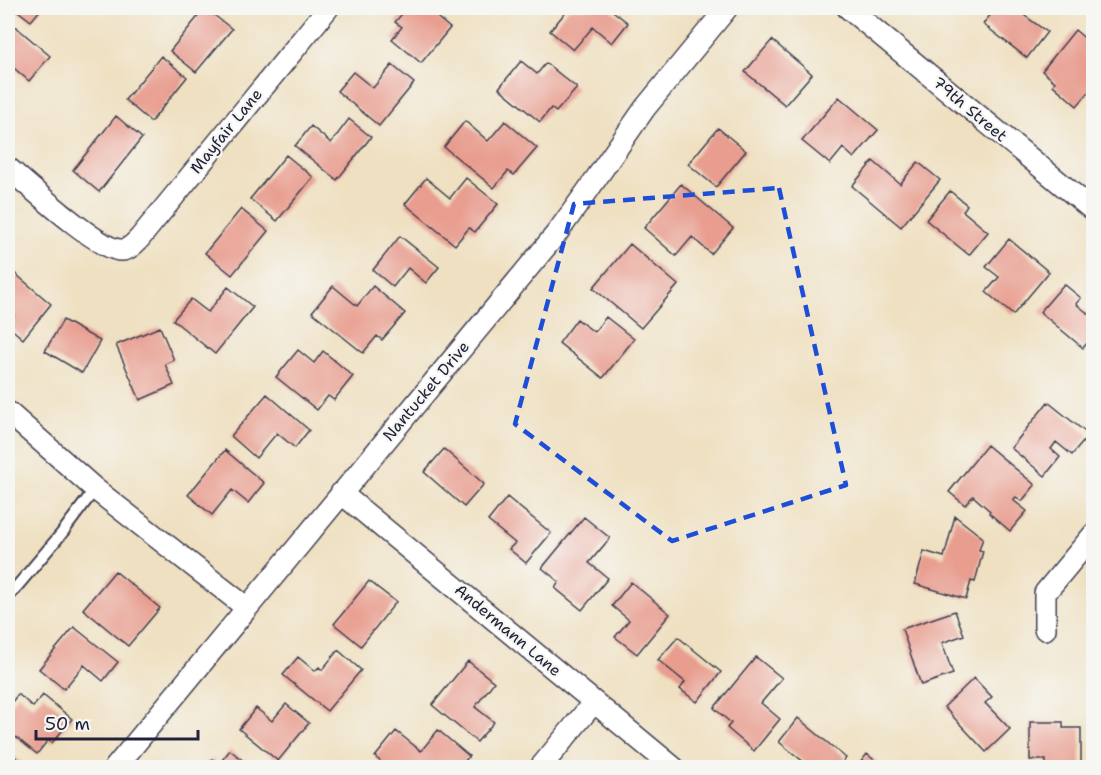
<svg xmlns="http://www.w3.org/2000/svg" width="1101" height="775" viewBox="0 0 1101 775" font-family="'Shantell Sans',sans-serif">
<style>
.building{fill:#e89d8f}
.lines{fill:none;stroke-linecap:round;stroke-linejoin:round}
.service-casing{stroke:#413e4f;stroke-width:14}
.minor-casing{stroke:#413e4f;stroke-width:24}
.service{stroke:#fff;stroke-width:10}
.minor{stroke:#fff;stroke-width:21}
.marked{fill:none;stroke:#1d4ed8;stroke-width:4.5;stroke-dasharray:12 8;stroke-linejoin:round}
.labels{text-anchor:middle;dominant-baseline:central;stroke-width:4.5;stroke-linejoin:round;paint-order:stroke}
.street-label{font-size:16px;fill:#22223b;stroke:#f6f6f2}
</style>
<rect width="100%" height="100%" fill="#f6f6f2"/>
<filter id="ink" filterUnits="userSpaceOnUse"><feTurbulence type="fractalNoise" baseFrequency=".0167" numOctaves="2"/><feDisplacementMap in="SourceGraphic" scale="12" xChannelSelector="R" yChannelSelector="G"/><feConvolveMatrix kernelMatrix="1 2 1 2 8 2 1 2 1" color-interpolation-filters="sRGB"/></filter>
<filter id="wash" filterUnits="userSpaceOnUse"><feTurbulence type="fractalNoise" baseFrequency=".008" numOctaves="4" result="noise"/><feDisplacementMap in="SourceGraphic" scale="24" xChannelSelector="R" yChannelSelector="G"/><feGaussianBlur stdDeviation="1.35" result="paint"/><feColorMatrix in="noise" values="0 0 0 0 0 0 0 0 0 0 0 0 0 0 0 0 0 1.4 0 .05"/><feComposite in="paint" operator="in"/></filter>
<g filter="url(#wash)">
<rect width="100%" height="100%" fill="#efe0c1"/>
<g id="blocks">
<path class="building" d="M14,8H42L31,21Z
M205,8L232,29L196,72L170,51Z
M407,8H426L450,28L421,63L392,39L402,27L395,22Z
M569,8H609L628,23L612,43L593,27L573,50L550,31Z
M996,8H1014L1047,32L1027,58L983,24Z
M8,20L50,56L29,81L8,63Z
M1075,30L1094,46V63L1089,68L1094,72V86L1077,106L1053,85L1055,82L1042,71Z
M772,40L812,74L785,105L745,72Z
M161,56L187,77L151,122L125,100Z
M521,61L537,74L546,63L577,88L556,112L551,108L540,122L499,88Z
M392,65L414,83L379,126L337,91L353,72L373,88Z
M839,97L878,130L854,158L843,148L830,164L802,141Z
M116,116L142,138L99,192L73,170Z
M349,119L371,137L337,180L295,146L311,126L331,143Z
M465,121L488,141L505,121L537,148L514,175L508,171L494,188L444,147Z
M718,128L746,151L716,187L688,164Z
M286,155L313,177L277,221L250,199Z
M873,161L900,184L918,162L940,180L901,227L852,186Z
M426,178L450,198L466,178L498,204L475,232L469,228L455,245L405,204Z
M681,184L733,228L711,254L692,237L676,256L644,228Z
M950,191L967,205L963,211L988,232L969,255L926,220Z
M241,209L268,231L232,275L205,253Z
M400,236L439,267L426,283L408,268L393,287L373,270Z
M1009,239L1049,272L1013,315L986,292L999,277L986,267Z
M630,244L678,285L641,328L593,288Z
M11,270L51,304L23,339L8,326V322L14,315L8,309V274Z
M1064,284L1081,298L1076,304L1094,318V335L1083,348L1040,312Z
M333,286L357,306L373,286L405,313L382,340L377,336L363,353L312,312Z
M228,287L253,307L215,354L173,320L191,299L208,312Z
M606,317L634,339L603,378L559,343L577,319L594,332Z
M63,320L100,341L82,373L45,351Z
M160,327L174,360L165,364L174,385L140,400L116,345Z
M298,350L314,363L323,351L353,376L334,400L328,396L317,410L276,377Z
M267,394L309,430L295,448L277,433L256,458L231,436Z
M1048,402L1089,435L1072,455L1056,442L1051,449L1060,457L1045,476L1011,448Z
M987,445L1035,485L1022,501L1016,497L1013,500L1027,511L1010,531L989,513L990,511L973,496L965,505L949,492Z
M444,449L484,484L464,507L424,472Z
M225,450L264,483L248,503L232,490L212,515L188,495Z
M507,497L551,533L526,563L509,549L515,543L488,521Z
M955,516L983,538L979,550L983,551L975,582L971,581L966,599L915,584L924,551L944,557Z
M584,517L610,538L589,563L608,578L582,610L555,588L559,582L542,568Z
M115,571L160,608L128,646L83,609Z
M369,581L396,602L361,646L334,624Z
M631,582L670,614L637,654L615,637L629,620L612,606Z
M955,611L964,635L942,643L953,674L921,685L902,629Z
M74,627L118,662L103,681L84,665L64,689L39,669Z
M678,637L721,672L697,702L680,689L685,682L658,660Z
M338,650L361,670L327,711L283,675L298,657L315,671L319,667L322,670Z
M756,657L782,678L761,703L780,719L754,751L727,728L731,723L714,708Z
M468,661L494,682L475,707L494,722L477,742L432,705Z
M974,678L992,697L985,703L1010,729L986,752L944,707Z
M18,694L33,707L43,695L72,719L52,743L48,740L37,754L8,731V707Z
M286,704L309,723L278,761L239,729L256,708L272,721Z
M798,718L846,758L838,768H802L805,763L779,742Z
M1030,722H1063V728H1081V768H1046V760H1030Z
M438,730L469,756L459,768H388L375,757L396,731L421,751Z
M230,750L252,768H205L212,759L219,764Z
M8,751L28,768H8Z
M867,754L884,768H856Z"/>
</g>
</g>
<g filter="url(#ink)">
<use href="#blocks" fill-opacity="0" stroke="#413e4f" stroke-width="1.5"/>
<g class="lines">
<g class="service-casing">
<path id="service" d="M8,597L62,533L95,489"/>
</g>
<g class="minor-casing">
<path id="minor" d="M848,8L1094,211
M8,168C28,185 98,249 120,250C128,251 134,244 139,239L328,8
M8,412L95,489L247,608
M341,493L674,768
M1045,629V593L1094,534
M115,768L557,233L586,193L645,108L727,8
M540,768L594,702"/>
</g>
<use href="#service" class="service"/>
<use href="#minor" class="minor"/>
</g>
</g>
<path class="marked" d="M779,188L846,485L672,541L515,424L574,204Z"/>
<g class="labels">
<g class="street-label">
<text transform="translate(970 109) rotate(40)">79th Street</text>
<text transform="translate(226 131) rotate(-51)">Mayfair Lane</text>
<text transform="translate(426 391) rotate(-50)">Nantucket Drive</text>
<text transform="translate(508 630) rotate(40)">Andermann Lane</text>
</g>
</g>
<rect width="1101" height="775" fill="none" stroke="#f6f6f2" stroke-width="30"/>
<path d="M36 730v9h162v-9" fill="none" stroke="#22223b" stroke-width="3"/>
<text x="45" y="730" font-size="18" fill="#22223b" stroke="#f6f6f2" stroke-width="4.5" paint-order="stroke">50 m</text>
</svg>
